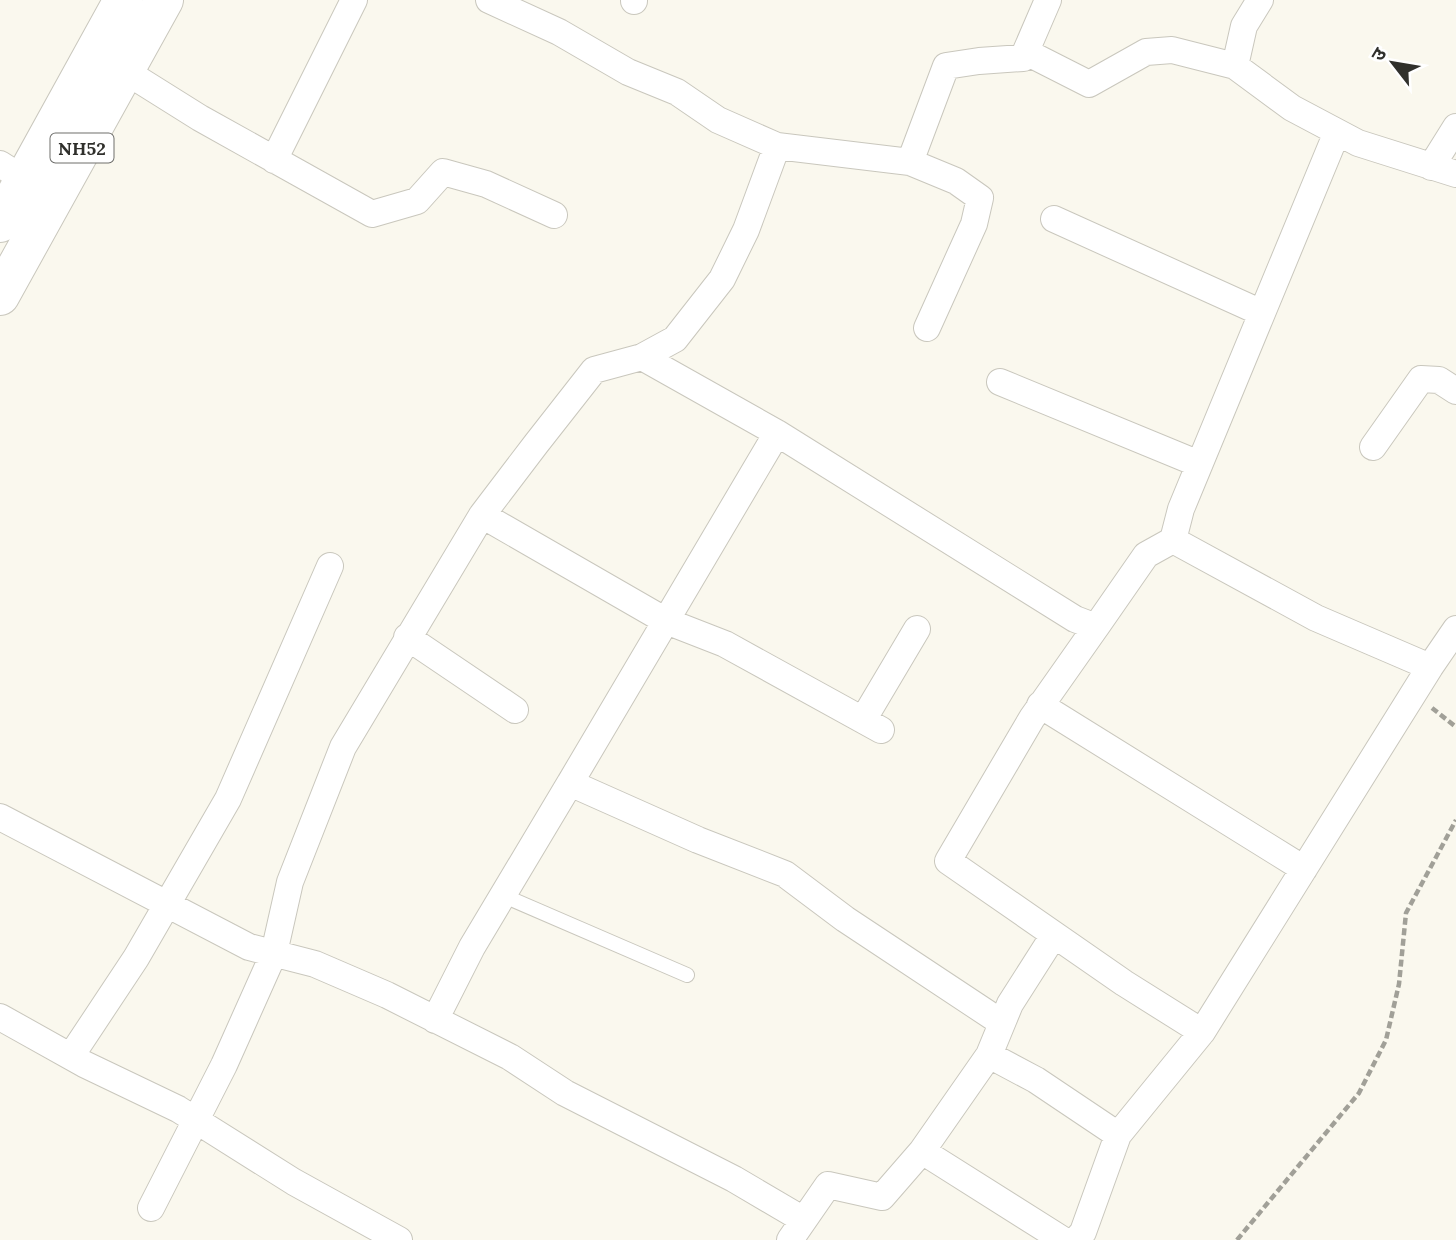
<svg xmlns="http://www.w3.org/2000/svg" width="1456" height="1240" viewBox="0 0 1456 1240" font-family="Lora,'Noto Sans Devanagari',serif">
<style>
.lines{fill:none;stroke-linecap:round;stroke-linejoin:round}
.lane-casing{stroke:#c9c7bd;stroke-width:16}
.street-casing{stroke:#c9c7bd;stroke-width:28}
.highway-casing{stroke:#c9c7bd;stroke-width:40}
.path{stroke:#a1a098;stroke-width:4.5;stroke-dasharray:7 3.5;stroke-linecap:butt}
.lane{stroke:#fff;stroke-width:14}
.street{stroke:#fff;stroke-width:26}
.highway{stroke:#fff;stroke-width:38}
.labels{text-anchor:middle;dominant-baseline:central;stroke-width:7;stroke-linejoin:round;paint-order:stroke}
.shield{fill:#fff;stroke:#6e6e6b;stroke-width:2}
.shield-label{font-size:18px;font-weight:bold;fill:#30302c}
</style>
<rect width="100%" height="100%" fill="#faf8ee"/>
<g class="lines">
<g class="lane-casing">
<path id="lane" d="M504,896L687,975"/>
</g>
<g class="street-casing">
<path id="street" d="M489,0L559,32L628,72L677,92L718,120L777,146L910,162L946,66L979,61L1023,58L1048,0
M634,0V1
M1260,0L1244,26L1235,66L1292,108L1358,143L1456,174
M1026,52L1089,84L1146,52L1172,50L1235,66
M125,71L200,118L372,214L417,201L443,172L486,184L554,215
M274,160L354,0
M910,162L956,181L980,198L974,224L927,328
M0,164L22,178
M1431,167L1456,127
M1054,219L1262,313
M642,357L675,339L722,279L746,230L777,146
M1000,382L1199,464
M777,433L570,783L698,840L785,874L845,919L1002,1023
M1373,447L1421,379L1439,380L1456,391
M482,515L666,621L725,644L881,730
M1096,627L1032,718L948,861L1124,983L1202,1032
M407,637L515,710
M1430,667L1456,629
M1040,705L1304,869
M863,720L917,629
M0,817L249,947L315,964L387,995L510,1057L565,1093L734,1179L802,1219
M1054,935L1010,1004L989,1055L1036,1080L1118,1135
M0,1017L84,1064L178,1109L294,1182L399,1240
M435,1020L472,947L570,783
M989,1055L922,1151L1063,1240
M71,1056L136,958L228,799L330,566
M151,1208L224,1065L274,953L290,882L343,747L482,515L536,444L594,370L642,357L777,433L1075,619L1096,627L1146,555L1173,540
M790,1240L828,1185L882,1197L922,1151
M1076,1240L1083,1232L1118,1135L1202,1032L1430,667L1316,618L1173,540L1181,509L1337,132"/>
</g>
<g class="highway-casing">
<path id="highway" d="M0,223L123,0
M0,296L164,0"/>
</g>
<path class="path" d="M1432,708L1456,727
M1237,1240L1359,1093L1386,1040L1399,984L1406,913L1456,820"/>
<use href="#lane" class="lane"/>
<use href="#street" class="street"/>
<use href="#highway" class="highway"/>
</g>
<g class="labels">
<rect class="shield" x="50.5" y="133.5" width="63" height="29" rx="5"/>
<g class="shield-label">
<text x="82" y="148">NH52</text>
</g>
</g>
<g transform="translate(1393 63) rotate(301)" stroke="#ffffff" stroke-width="5" paint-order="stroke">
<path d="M0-5L12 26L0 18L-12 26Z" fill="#30302c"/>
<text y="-10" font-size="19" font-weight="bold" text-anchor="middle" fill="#30302c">उ</text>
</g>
</svg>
